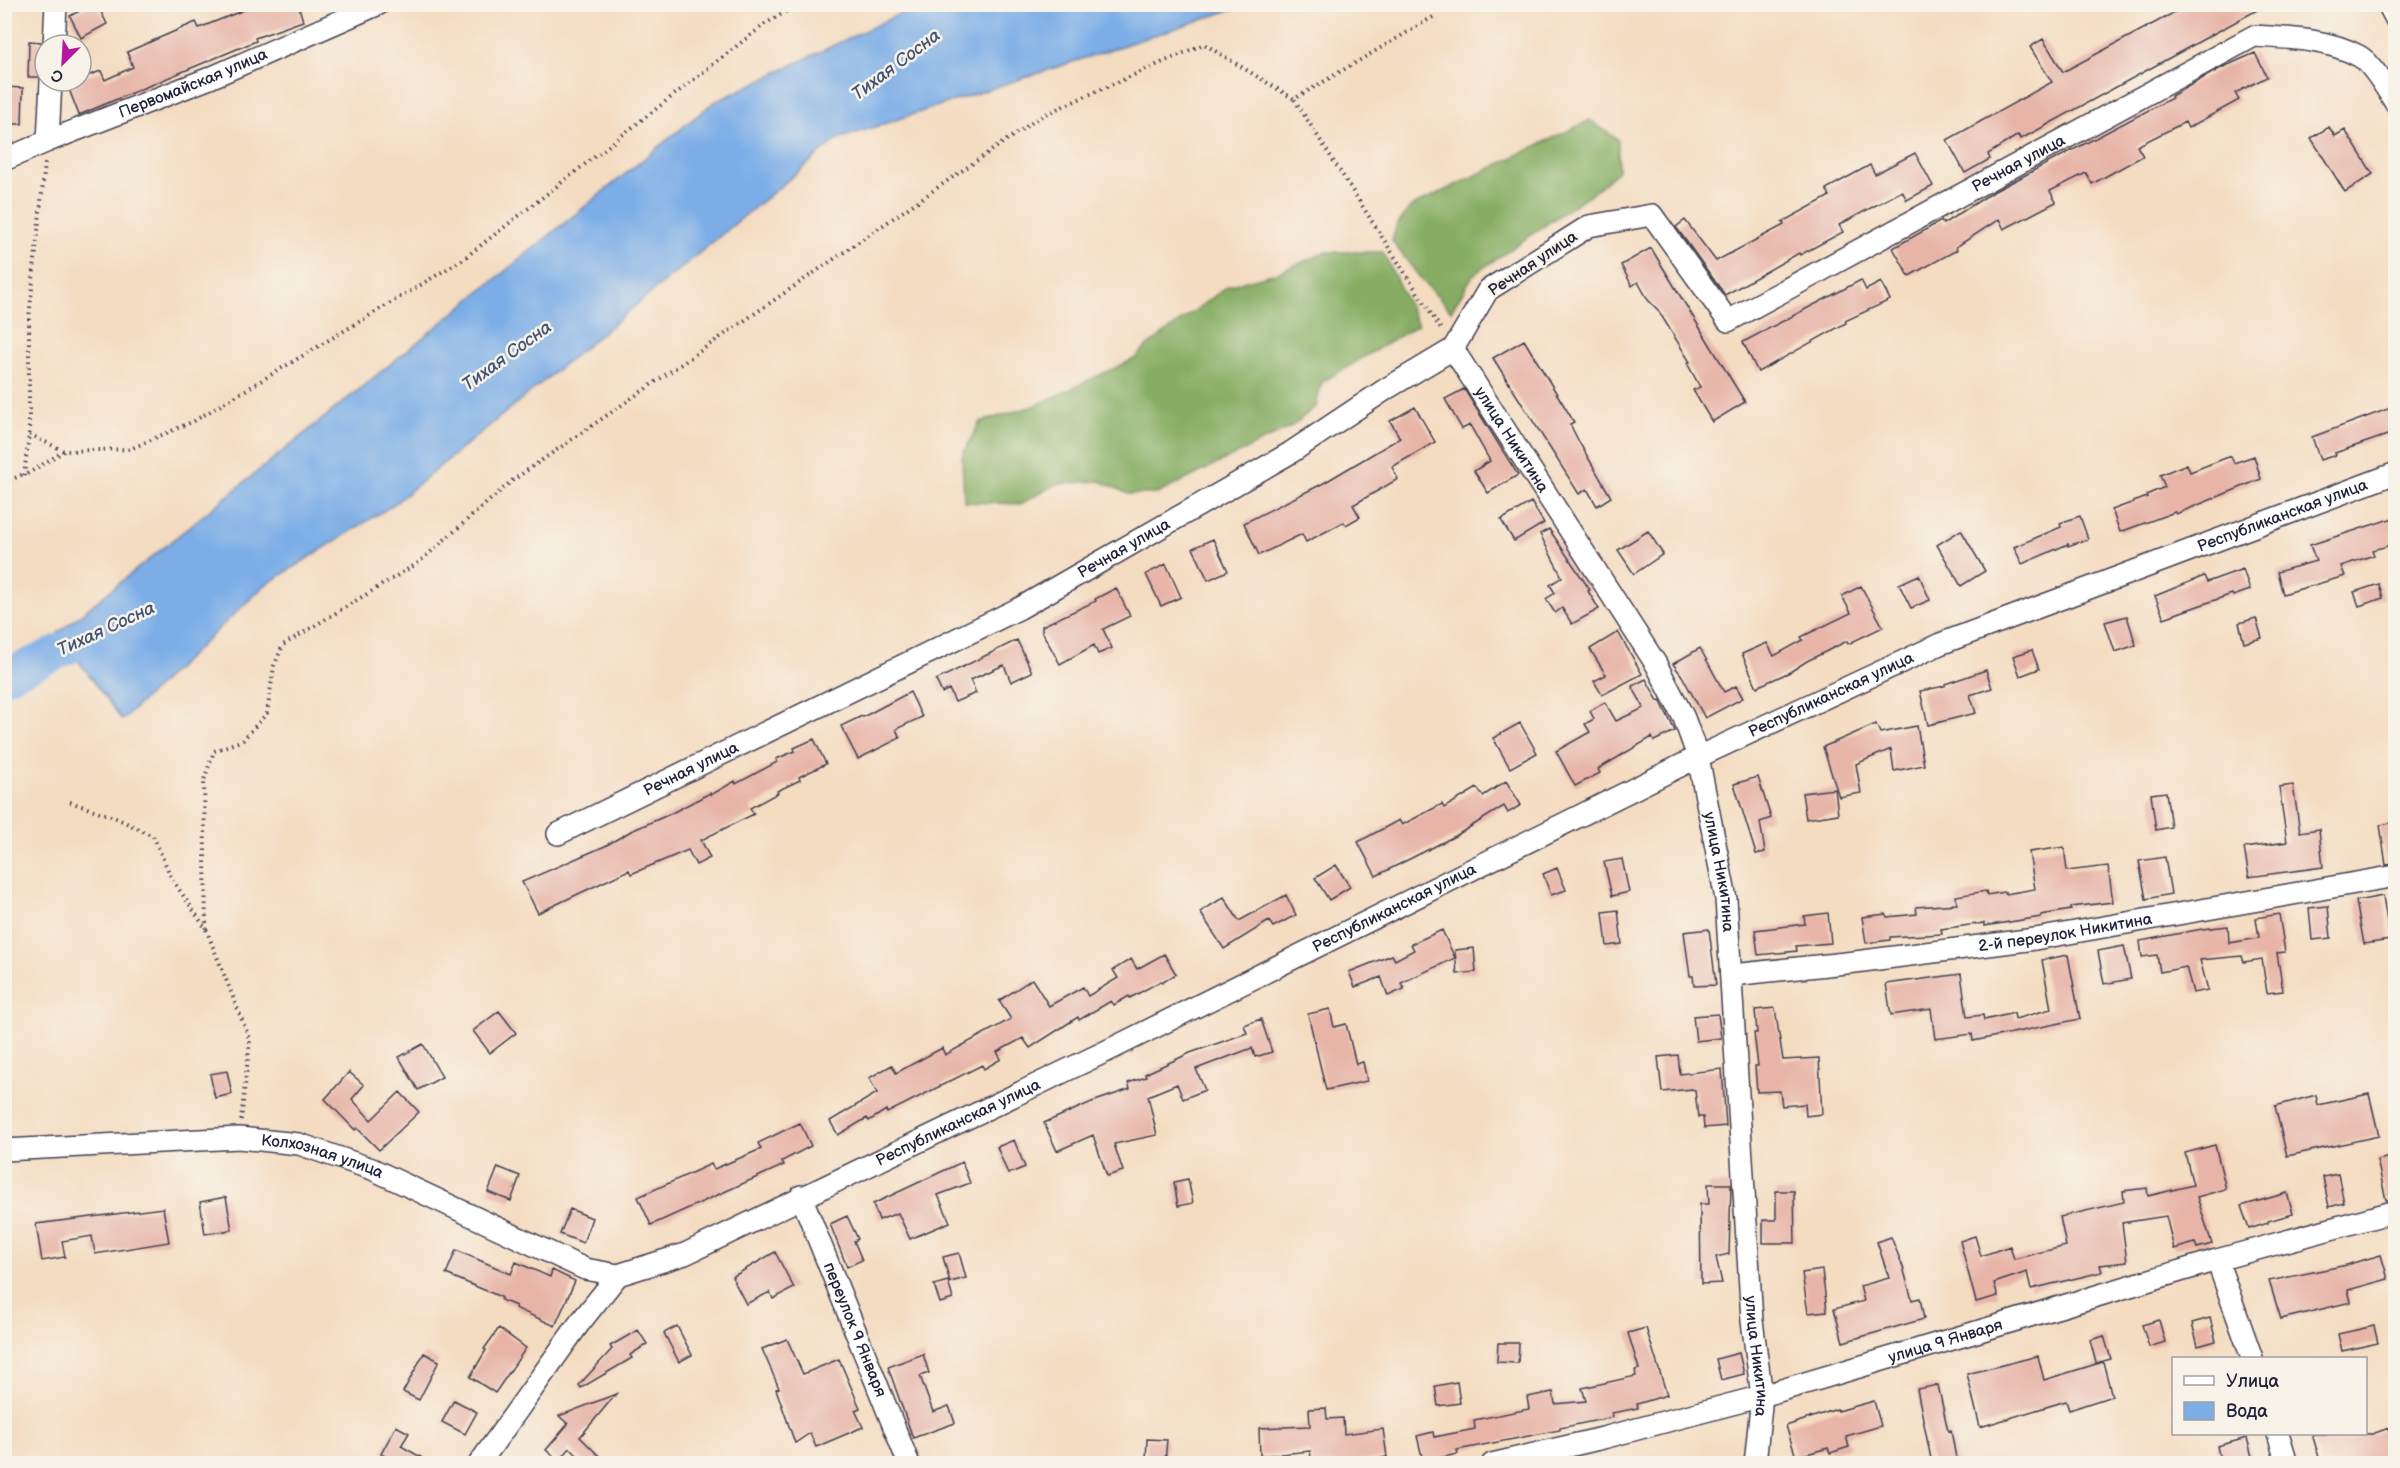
<svg xmlns="http://www.w3.org/2000/svg" width="2400" height="1468" viewBox="0 0 2400 1468" font-family="'Balsamiq Sans',sans-serif">
<style>
.forest{fill:#86ad63;stroke:#54684f;stroke-width:1.5}
.water{fill:#7cade7;stroke:#4f6891;stroke-width:1.5}
.lines{fill:none;stroke-linecap:round;stroke-linejoin:round}
.river{stroke:#7cade7;stroke-width:34}
.building{fill:#e7b4a7}
.minor-casing{stroke:#423e4f;stroke-width:24}
.path{stroke:#423e4f;stroke-width:4;stroke-dasharray:1.5 4.5;stroke-linecap:butt}
.minor{stroke:#fff;stroke-width:21}
.labels{text-anchor:middle;dominant-baseline:central;stroke-width:5;stroke-linejoin:round;paint-order:stroke}
.street-label{font-size:16px;fill:#22223b;stroke:#f7f3e8}
.water-label{font-size:18px;font-style:italic;fill:#425377;stroke:#f7f3e8}
</style>
<rect width="100%" height="100%" fill="#f7f3e8"/>
<filter id="ink" filterUnits="userSpaceOnUse"><feTurbulence type="fractalNoise" baseFrequency=".0167" numOctaves="2"/><feDisplacementMap in="SourceGraphic" scale="12" xChannelSelector="R" yChannelSelector="G"/><feConvolveMatrix kernelMatrix="1 2 1 2 8 2 1 2 1" color-interpolation-filters="sRGB"/></filter>
<filter id="wash" filterUnits="userSpaceOnUse"><feTurbulence type="fractalNoise" baseFrequency=".008" numOctaves="4" result="noise"/><feDisplacementMap in="SourceGraphic" scale="24" xChannelSelector="R" yChannelSelector="G"/><feGaussianBlur stdDeviation="1.35" result="paint"/><feColorMatrix in="noise" values="0 0 0 0 0 0 0 0 0 0 0 0 0 0 0 0 0 1.4 0 .05"/><feComposite in="paint" operator="in"/></filter>
<g filter="url(#wash)">
<rect width="100%" height="100%" fill="#f4dcc1"/>
<path class="forest" d="M1590,120L1618,140V171L1596,190L1473,275L1451,311L1421,279L1392,241L1396,227L1410,207Z
M1326,252H1383L1418,325L1322,382L1316,406L1291,427L1157,494H1128L1101,481L1056,484L1021,504L964,502L962,456L980,422L1037,405L1136,358L1146,347L1228,286L1276,273Z"/>
<path class="water" d="M918,5H1246L838,139L393,505L265,585L122,720L58,633L713,103Z"/>
<g class="lines">
<path class="river" d="M4,677L110,628"/>
</g>
<g id="blocks">
<path class="building" d="M92,4H97L107,24L81,38L70,16Z
M259,4H298L303,21L255,38L256,41L79,115L67,84L81,81V78L101,71L105,80L133,67L127,52L196,22L199,28Z
M2190,4H2268L2021,139L2018,135L1988,154L1990,159L1965,173L1947,140L2052,82L2030,47L2043,39L2063,72Z
M29,41L41,42L45,54V70L39,77H28Z
M2255,53L2267,77L2235,93L2239,100L2188,128L2185,122L2137,146L2143,156L2092,184L2086,173L2050,191L2056,202L2004,229L1999,219L1956,247L1957,250L1909,276L1893,248L1941,221L1943,224L1993,192L2172,98L2171,96L2221,68Z
M4,87L23,88L22,124H4Z
M2329,127L2335,136L2345,130L2373,174L2345,192L2311,138Z
M1915,153L1933,186L1907,200L1902,191L1839,225L1843,232L1800,255L1799,253L1725,295L1676,227L1685,220L1716,261L1784,225L1782,222L1830,196L1826,189L1870,165L1875,174Z
M1651,248L1745,402L1712,422L1693,390L1700,387L1687,363L1690,362L1658,310L1648,300L1638,282L1632,286L1621,265Z
M1861,280L1866,290L1881,282L1890,300L1845,321L1846,323L1758,372L1743,342Z
M1524,340L1574,422L1570,424L1579,442L1611,497L1597,506L1587,489L1579,494L1493,358Z
M1464,389L1518,475L1488,493L1474,471L1490,461L1470,425L1462,429L1445,399Z
M2396,406V432L2335,453L2336,455L2320,460L2312,437Z
M1415,407L1435,442L1392,467L1398,479L1353,505L1360,517L1346,525L1344,522L1306,542L1302,534L1259,555L1244,523L1322,484L1400,438L1390,421Z
M2231,456L2234,463L2254,456L2261,479L2176,514L2175,512L2120,532L2112,510L2147,497L2146,495L2165,487L2160,475L2187,464L2190,472Z
M1531,502L1544,523L1514,541L1501,520Z
M2080,516L2088,539L2068,546V544L2022,564L2014,547L2061,527L2060,523Z
M2396,517V544L2372,550L2374,555L2341,566L2345,576L2283,594L2277,572L2316,561L2310,545Z
M1549,529L1590,590L1588,591L1599,609L1572,624L1562,608L1555,613L1546,599L1555,593L1550,585L1562,577L1540,534Z
M1961,530L1985,571L1961,586L1937,545Z
M1648,531L1663,554L1634,574L1618,550Z
M1213,539L1228,571L1208,580L1193,548Z
M1166,564L1181,597L1161,606L1146,574Z
M2243,569L2250,590L2233,596L2232,594L2164,618L2155,596L2204,576L2207,582Z
M1919,575L1930,600L1911,608L1899,584Z
M2379,584L2383,598L2359,606L2354,592Z
M1861,586L1883,627L1848,644L1847,641L1807,661L1790,672L1757,687L1742,654L1767,643L1774,656L1803,640L1801,637L1851,613L1842,596Z
M1116,588L1130,616L1103,629L1112,648L1098,654L1094,645L1060,664L1042,632V626L1096,601L1095,599Z
M2127,616L2136,645L2115,652L2105,622Z
M2256,618L2262,638L2244,643L2239,623Z
M1618,632L1642,674L1602,695L1594,681L1606,675L1590,649Z
M1017,640L1032,672L1011,682L1004,665L970,680L976,693L955,702L949,689L942,693L936,680Z
M1700,648L1724,692L1736,686L1743,698L1705,718L1682,676L1673,664Z
M2032,650L2039,669L2020,676L2013,656Z
M1986,670L1992,688L1970,695L1976,713L1928,725L1920,691L1945,686V684Z
M1646,679L1658,701L1660,700L1675,731L1654,741L1652,737L1598,769L1600,773L1575,786L1556,751L1590,732L1585,724L1594,719L1590,711L1605,702L1616,721L1644,708L1632,686Z
M910,692L922,717L896,729L900,738L858,759L841,726L862,716L863,717Z
M1520,723L1537,753L1510,768L1493,738Z
M1876,724L1880,733L1917,726L1924,765L1894,771L1891,749L1856,764L1861,793L1839,797L1823,747Z
M814,739L826,764L799,777L800,780L777,791L778,793L750,808L754,814L701,840L710,858L696,865L688,850L631,874L629,870L538,913L522,882L605,846L631,831L670,814L710,793L711,795L735,781L736,784L777,762L776,759L795,751L794,748Z
M1758,777L1771,818L1760,822L1765,852L1756,854L1734,784Z
M1506,781L1521,805L1508,813L1504,806L1457,835L1376,876L1358,842L1399,820L1402,825L1442,804L1444,808L1477,788L1483,796Z
M2293,785L2300,832L2319,829L2323,867L2249,877L2244,848L2287,842L2279,787Z
M1835,789L1838,814L1806,819L1802,793Z
M2166,792L2171,827L2156,830L2151,794Z
M2396,822V864L2386,865L2380,825Z
M2064,847L2067,871L2108,866L2113,902L2071,907V910L2041,915V917L1984,926V923L1941,929L1942,934L1890,937V940L1866,943L1862,917L1886,914L1887,917L1917,914L1916,907L1957,904L1956,896L1986,891L1987,895L2005,892V894L2035,889L2029,852Z
M2165,857L2171,894L2146,899L2139,861Z
M1622,859L1629,892L1612,896L1604,862Z
M1336,865L1350,887L1329,900L1315,878Z
M1557,868L1566,890L1551,895L1543,874Z
M1286,895L1296,915L1273,927L1269,921L1224,949L1200,912L1224,897L1239,921Z
M2383,896L2390,940L2364,944L2356,901Z
M2328,906L2331,938L2312,940L2309,908Z
M1618,910L1622,944L1607,946L1603,912Z
M1828,913L1831,943L1796,946L1797,951L1758,955L1755,930L1805,924L1804,916Z
M2279,914L2285,952L2277,953L2283,991L2267,993L2262,959L2244,962L2242,956L2200,960L2208,990L2193,993L2186,967L2160,972L2157,955L2142,957L2140,941L2202,929L2228,926L2229,943L2259,938L2256,918Z
M1709,929L1716,985L1694,986L1693,976H1690L1684,932Z
M1442,930L1455,958L1401,983L1404,989L1388,996L1381,977L1355,987L1349,972L1392,955L1395,960L1414,950L1411,944Z
M2124,946L2131,979L2104,984L2098,951Z
M1474,948L1476,972L1457,974L1455,950Z
M1164,954L1176,974L1162,983L1161,981L1130,998L1129,996L1114,1005L1111,1001L1079,1020L1078,1017L1030,1048L1023,1038L997,1052L1001,1059L984,1069L982,1065L887,1113L886,1110L869,1121L867,1118L838,1135L830,1121L877,1093L869,1078L892,1065L896,1073L942,1048L945,1055L1011,1019L999,1001L1032,979L1049,1006L1083,987L1088,996L1118,978L1113,970L1131,959L1137,969Z
M2068,955L2080,1019L1973,1041L1972,1034L1935,1039L1931,1009L1891,1015L1886,984L1961,974L1967,1017L1983,1015L1984,1020L2014,1013L2015,1019L2051,1009L2042,960Z
M1775,1008L1783,1060L1819,1058L1822,1114L1806,1116L1805,1104L1782,1106L1780,1091L1757,1092L1755,1066H1758L1754,1033H1757L1755,1010Z
M1330,1009L1334,1027L1346,1024L1356,1064L1363,1062L1367,1081L1326,1090L1308,1014Z
M499,1011L516,1033L490,1053L473,1031Z
M1718,1014L1721,1038L1696,1041L1693,1016Z
M1261,1019L1272,1052L1255,1057L1252,1048L1196,1069L1205,1090L1183,1099L1177,1084L1148,1096L1157,1135L1114,1144L1123,1171L1107,1176L1093,1135L1057,1151L1044,1123L1092,1102L1130,1089L1128,1083L1146,1077L1145,1074L1190,1053L1247,1033L1244,1025Z
M423,1044L442,1077L418,1090L399,1057Z
M1678,1055L1680,1074L1722,1069L1726,1126L1704,1128L1703,1117H1698L1695,1090L1692,1089L1662,1092L1658,1057Z
M227,1071L232,1094L215,1098L210,1074Z
M349,1072L364,1085L352,1099L371,1120L400,1092L419,1112L379,1150L357,1128L355,1130L325,1099Z
M2369,1094L2379,1136L2287,1156L2275,1106L2316,1095L2318,1105Z
M800,1123L811,1146L782,1161L784,1165L651,1225L638,1197L711,1164L714,1169L761,1149L758,1143Z
M1014,1140L1025,1167L1008,1174L997,1147Z
M2215,1145L2226,1189L2197,1197L2212,1244L2197,1248L2195,1243L2174,1249L2166,1216L2122,1223L2127,1262L2100,1265L2102,1272L2031,1289L2027,1272L1994,1283L1998,1296L1976,1302L1960,1241L1975,1236L1981,1256L2010,1246L2014,1259L2066,1246L2060,1217L2124,1202L2123,1191L2147,1188L2148,1196L2193,1185L2185,1153Z
M2396,1156V1199L2386,1200L2377,1160Z
M962,1162L970,1183L938,1195L950,1222L910,1239L898,1213L879,1220L873,1204Z
M498,1167L520,1176L511,1201L488,1192Z
M2338,1174L2344,1203L2329,1207L2323,1177Z
M1188,1179L1193,1203L1178,1206L1174,1182Z
M1708,1184H1731L1729,1254L1716,1257L1722,1283L1701,1284L1700,1204H1709Z
M1776,1191H1794L1795,1243H1763V1220H1776Z
M2287,1193L2293,1214L2268,1221V1223L2249,1229L2241,1206Z
M226,1197L232,1230L205,1234L200,1202Z
M163,1208L169,1242L95,1254L92,1236L62,1241L65,1257L42,1261L36,1224Z
M570,1209L592,1218L583,1243L560,1234Z
M847,1216L858,1239L854,1241L862,1260L847,1267L830,1224Z
M1891,1237L1903,1267L1912,1300L1920,1298L1924,1319L1843,1342L1834,1309L1864,1301L1860,1286L1889,1278L1877,1242Z
M456,1250L511,1274L516,1262L550,1277L552,1270L575,1281L555,1326L515,1308L516,1306L501,1300V1297L446,1274Z
M775,1252L794,1288L773,1299L770,1292L746,1304L732,1277Z
M959,1253L966,1278L950,1282L943,1257Z
M2381,1255L2388,1279L2348,1290L2351,1302L2281,1319L2269,1281L2342,1266Z
M1822,1270L1827,1311L1808,1313L1802,1273Z
M948,1281L953,1299L940,1303L934,1285Z
M2210,1318L2216,1341L2198,1346L2192,1323Z
M2159,1320L2165,1342L2149,1347L2142,1325Z
M677,1326L692,1355L679,1362L664,1333Z
M2374,1326L2378,1343L2342,1351L2338,1334Z
M499,1328L526,1348L495,1393L470,1377L486,1350L484,1349Z
M1646,1328L1667,1395L1637,1404L1638,1408L1612,1413L1613,1417L1560,1428V1430L1457,1450L1458,1454L1423,1461L1417,1436L1433,1432L1434,1437L1475,1429L1474,1420L1529,1409L1527,1397L1553,1392L1555,1404L1586,1401L1582,1388L1636,1376L1635,1370L1639,1369L1628,1333Z
M638,1330L647,1344L630,1355L632,1358L581,1388L579,1385L612,1349L610,1346Z
M2104,1336L2111,1359L2096,1363L2090,1340Z
M787,1339L803,1374L839,1359L860,1408L855,1410L863,1427L816,1447L810,1433L795,1443L776,1389L779,1388L762,1349Z
M1498,1343H1519L1518,1363L1497,1362Z
M424,1353L439,1361L419,1400L403,1392Z
M1739,1353L1744,1374L1721,1380L1716,1359Z
M923,1354L929,1373L920,1376L933,1412L949,1406L955,1423L913,1438L888,1367Z
M2038,1356L2044,1380L2103,1362L2112,1396L2069,1410L2066,1401L1980,1427L1967,1374Z
M1457,1382L1460,1403L1438,1406L1435,1386Z
M1938,1385L1948,1431L1951,1430L1957,1464H1932L1917,1389Z
M616,1394L580,1437L607,1464H586L570,1448L559,1461L546,1450L568,1424L559,1416Z
M454,1400L477,1412L465,1434L442,1422Z
M1874,1401L1881,1426L1846,1436L1849,1447L1830,1453L1828,1448L1796,1457L1786,1426L1837,1409L1838,1411Z
M1326,1408L1327,1419L1343,1418L1344,1434L1383,1429L1387,1457L1342,1464H1312L1310,1451L1260,1456L1259,1428L1310,1426L1309,1409Z
M396,1426L409,1433L401,1446L433,1464H400L381,1454Z
M2389,1428L2396,1453V1464H2321L2312,1434H2372Z
M2247,1438L2254,1464H2221L2217,1446Z
M1147,1439L1167,1440L1165,1462L1146,1461Z"/>
</g>
</g>
<g filter="url(#ink)">
<use href="#blocks" fill-opacity="0" stroke="#423e4f" stroke-width="1.5"/>
<g class="lines">
<g class="minor-casing">
<g id="minor">
<path d="M2388,4L2396,19"/>
<path d="M54,45L56,4"/>
<path d="M48,141L51,81"/>
<path id="s1" d="M4,160L48,141L210,78L379,4"/>
<path id="s2" d="M1453,349L1656,664L1684,718L1698,757L1726,899L1752,1321L1762,1396L1755,1464"/>
<path id="s3" d="M558,834L1020,608L1290,453L1386,389L1453,349L1488,290L1589,226L1652,215L1728,321L2254,36C2289,38 2327,39 2359,56C2372,63 2388,91 2396,104"/>
<path id="s4" d="M1732,975L1855,962L2035,939L2396,876"/>
<path id="s5" d="M4,1150L239,1138L299,1144L372,1169L585,1269L618,1275"/>
<path id="s6" d="M801,1196L909,1464"/>
<path d="M2217,1260L2252,1358"/>
<path d="M2278,1434L2287,1464"/>
<path id="s7" d="M479,1464L578,1325L618,1275L685,1254L1115,1047L1698,757L1940,644L2396,473"/>
<path id="s8" d="M1492,1464L1603,1438L1762,1396L2217,1260L2396,1211"/>
</g>
</g>
<path class="path" d="M1433,17L1294,99L1442,331
M29,434V318L45,163
M64,451L24,476L29,434L64,451L130,449L194,421L462,260L765,24L798,4
M4,483L26,473
M70,802L114,817L153,836L172,879L206,929L250,1040L241,1120
M206,929L204,780L214,751L243,740L267,713L274,666L283,645L418,563L513,480L1043,115L1204,44L1294,99"/>
<use href="#minor" class="minor"/>
</g>
</g>
<g class="labels">
<g class="street-label">
<text stroke="none"><textPath href="#s1" startOffset="204">Первомайская улица</textPath></text>
<text stroke="none"><textPath href="#s3" startOffset="1732">Речная улица</textPath></text>
<text transform="translate(1533 264) rotate(-34)">Речная улица</text>
<text stroke="none"><textPath href="#s2" startOffset="108">улица Никитина</textPath></text>
<text stroke="none"><textPath href="#s7" startOffset="2066">Республиканская улица</textPath></text>
<text stroke="none"><textPath href="#s3" startOffset="634">Речная улица</textPath></text>
<text stroke="none"><textPath href="#s7" startOffset="1580">Республиканская улица</textPath></text>
<text stroke="none"><textPath href="#s3" startOffset="148">Речная улица</textPath></text>
<text stroke="none"><textPath href="#s2" startOffset="594">улица Никитина</textPath></text>
<text stroke="none"><textPath href="#s7" startOffset="1094">Республиканская улица</textPath></text>
<text stroke="none"><textPath href="#s4" startOffset="336">2-й переулок Никитина</textPath></text>
<text stroke="none"><textPath href="#s7" startOffset="608">Республиканская улица</textPath></text>
<text stroke="none"><textPath href="#s5" startOffset="321">Колхозная улица</textPath></text>
<text stroke="none"><textPath href="#s6" startOffset="144">переулок 9 Января</textPath></text>
<text stroke="none"><textPath href="#s8" startOffset="470">улица 9 Января</textPath></text>
<text stroke="none"><textPath href="#s2" startOffset="1080">улица Никитина</textPath></text>
</g>
<g class="water-label">
<text transform="translate(896 65) rotate(-37)">Тихая Сосна</text>
<text transform="translate(507 356) rotate(-36)">Тихая Сосна</text>
<text transform="translate(106 629) rotate(-25)">Тихая Сосна</text>
</g>
</g>
<rect width="2400" height="1468" fill="none" stroke="#f7f3e8" stroke-width="24"/>
<rect x="2172" y="1357" width="195" height="78" fill="#f7f3e8" stroke="#a29fa3" stroke-width="1.5"/>
<rect x="2184" y="1376" width="30" height="9" fill="#ffffff" stroke="#a29fa3" stroke-width="1.5"/>
<text x="2226" y="1387" font-size="18" fill="#22223b">Улица</text>
<rect x="2184" y="1402" width="30" height="18" fill="#7cade7" stroke="#a29fa3" stroke-width="1.5"/>
<text x="2226" y="1417" font-size="18" fill="#22223b">Вода</text>
<g transform="translate(63 63) rotate(204)"><circle r="28" fill="#f7f3e8" stroke="#a29fa3" stroke-width="1.5"/>
<path d="M0-4.5L10 22L0 15L-10 22Z" fill="#b5179e"/>
<text y="-9" font-size="16" font-weight="bold" text-anchor="middle" fill="#22223b">С</text>
</g>
</svg>
